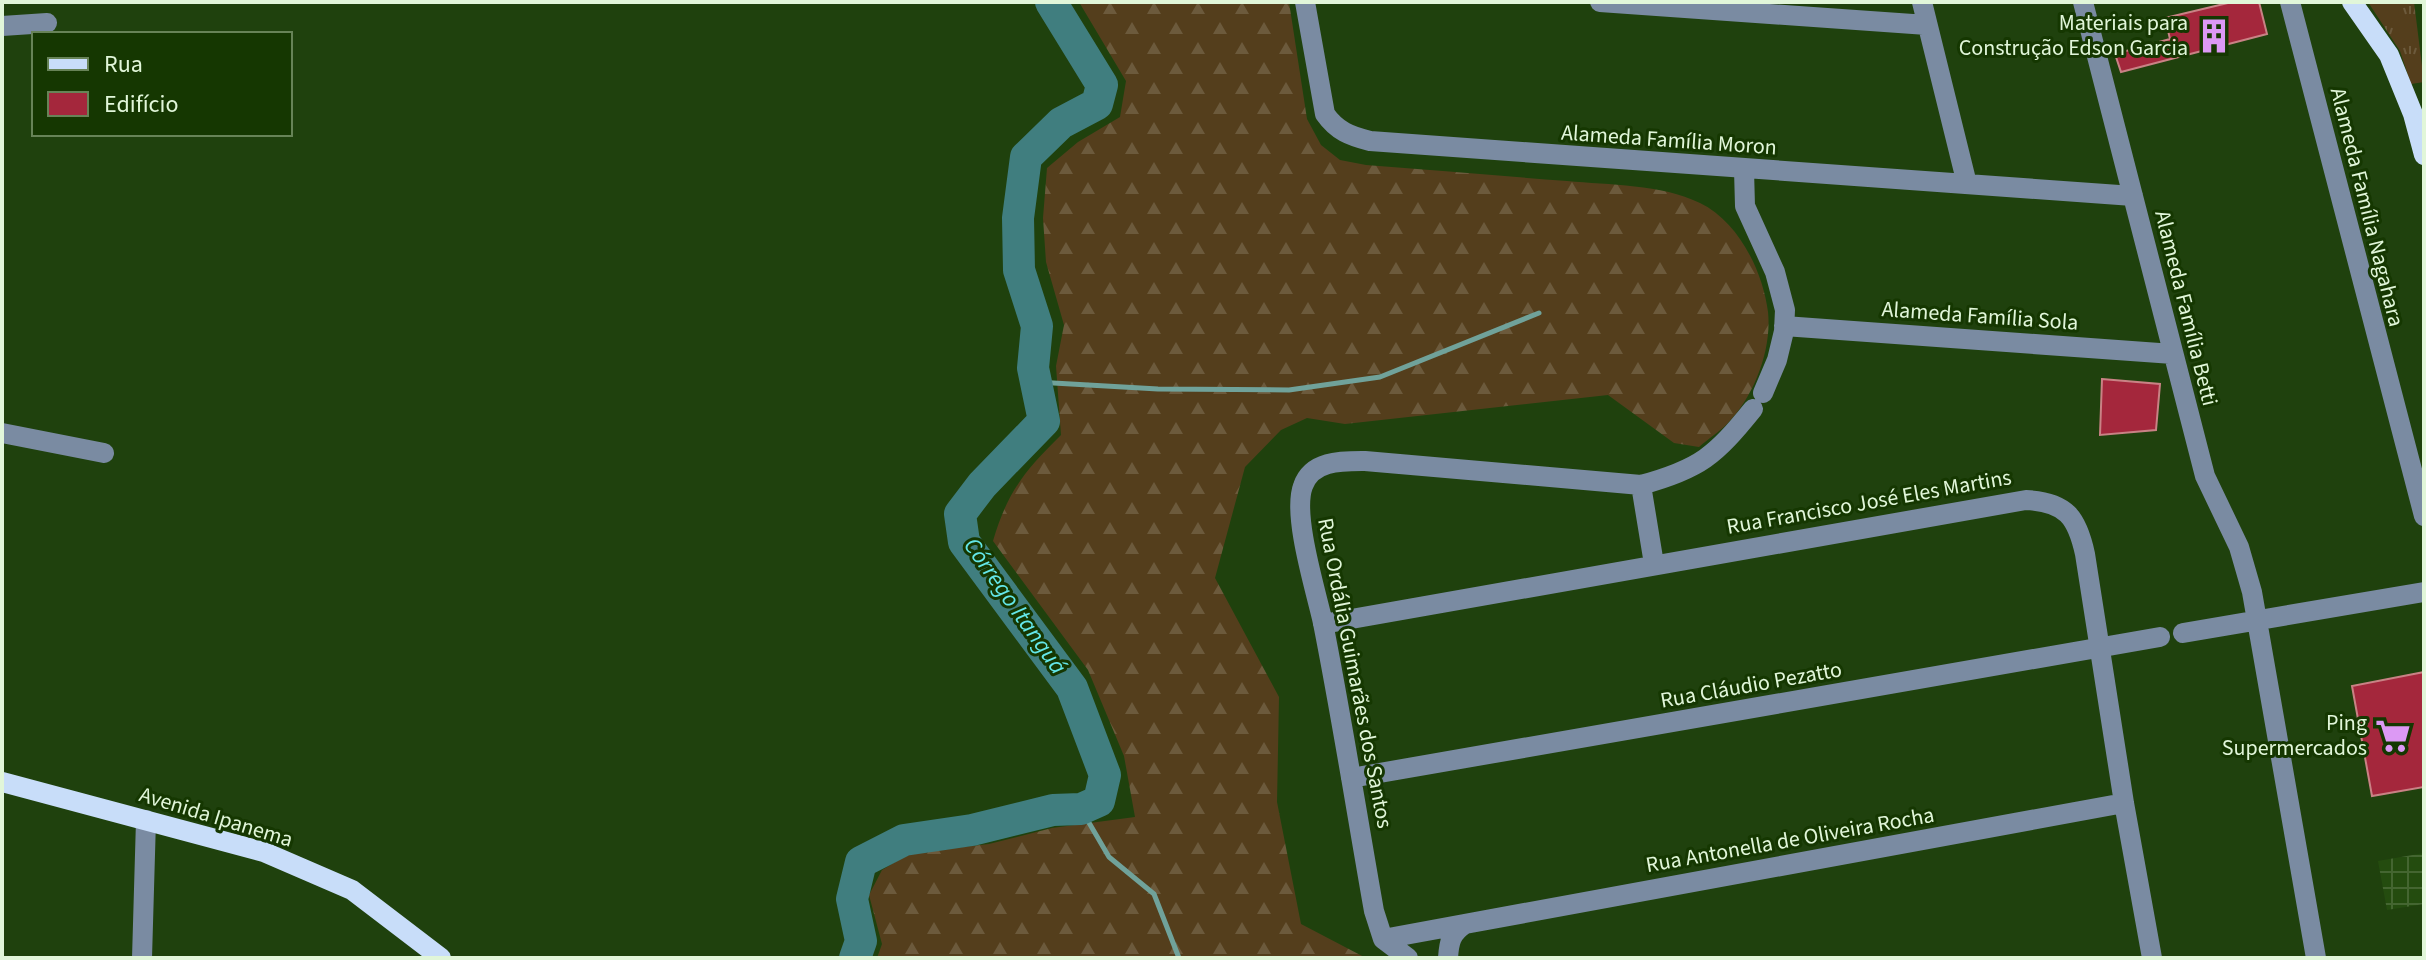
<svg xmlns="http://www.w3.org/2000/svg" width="2426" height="960" viewBox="0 0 2426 960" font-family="'Source Sans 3',sans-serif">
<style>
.industrial{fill:url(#industrial-grid)}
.grass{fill:url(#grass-tufts)}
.forest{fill:url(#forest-firs)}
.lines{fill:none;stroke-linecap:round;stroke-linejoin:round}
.stream{stroke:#70a29a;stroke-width:5}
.river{stroke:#407e7f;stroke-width:32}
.building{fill:#a4273c;stroke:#c98285;stroke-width:2}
.minor{stroke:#7a8ba2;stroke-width:20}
.major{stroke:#c8ddf9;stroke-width:20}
.labels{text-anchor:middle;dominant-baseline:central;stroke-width:6;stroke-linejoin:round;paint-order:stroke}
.poi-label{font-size:22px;fill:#e1f6d9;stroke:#153701;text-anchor:end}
.street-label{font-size:22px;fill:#e1f6d9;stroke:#153701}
.water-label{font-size:24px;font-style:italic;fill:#64e7e9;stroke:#153701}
</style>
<defs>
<pattern id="industrial-grid" width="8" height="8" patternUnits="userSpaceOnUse" patternTransform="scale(2)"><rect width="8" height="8" fill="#244c0f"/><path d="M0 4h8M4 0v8" fill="none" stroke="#446631"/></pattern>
<pattern id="grass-tufts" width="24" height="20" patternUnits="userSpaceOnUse" patternTransform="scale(2)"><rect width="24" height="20" fill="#543e1c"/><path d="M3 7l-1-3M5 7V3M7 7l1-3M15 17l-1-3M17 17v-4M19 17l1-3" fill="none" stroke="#6c5a3c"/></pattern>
<pattern id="forest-firs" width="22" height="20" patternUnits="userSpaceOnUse" patternTransform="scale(2)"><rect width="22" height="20" fill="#543e1c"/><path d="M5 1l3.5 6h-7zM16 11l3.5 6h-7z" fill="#6c5a3c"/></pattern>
</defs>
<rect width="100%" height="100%" fill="#1f410d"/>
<path class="industrial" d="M2424,853V904L2387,910L2378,861Z"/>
<path class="grass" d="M2368,2H2414L2424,82L2411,84L2400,51Z"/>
<path class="forest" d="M1079,2H1289L1307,119L1321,145L1340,160L1366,165C1433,170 1500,176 1567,181C1609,185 1661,184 1700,203C1739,222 1763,272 1768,312C1772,350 1754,397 1727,424C1719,432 1708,439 1699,447L1674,443L1608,395L1345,424L1307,418L1281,430L1245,467L1215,578L1279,697L1277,802L1301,924L1366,958H877L882,944L869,895L882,870L910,853L989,844L1052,828L1135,817L1124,756L1088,670L993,541C1008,490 1025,471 1061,435L1056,366L1064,325L1046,262L1043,218L1047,168L1078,142L1120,117L1126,81Z"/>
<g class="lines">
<path class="stream" d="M1036,382L1158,389L1289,390L1380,377L1539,313
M1081,809L1109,857L1154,894L1179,958"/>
<path class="river" d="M855,958L861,941L852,899L861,862L904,840L972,830L1053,810L1081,809L1099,801L1105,775L1072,688L964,542L960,514L982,485L1044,421L1033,368L1037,326L1019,270L1018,218L1026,157L1061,123L1097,104L1102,85L1051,2"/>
</g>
<path class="building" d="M2232,2H2259L2267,34L2121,72L2115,54L2170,39L2165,18Z
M2102,379L2160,384L2156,430L2100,435Z
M2424,672V787L2372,796L2352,686Z"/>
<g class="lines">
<path class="minor" d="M1305,2L1325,114C1337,131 1350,136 1370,141L2133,196
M1600,2L1927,25
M1922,2L1967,184
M2083,2L2205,476L2239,547L2252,592L2316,958
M2290,2L2424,516
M2,26L47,23
M1744,170L1745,206L1775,272L1785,310L1784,331L1777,360L1763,393
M1784,326L2173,354
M2,433L104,453
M1641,485L1654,564
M1323,624L2026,500C2066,502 2077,517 2085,554L2124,803L2152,958
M2183,633L2424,592
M1351,778L2160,637
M1383,939L2124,803
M142,958L146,820
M1408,958L1383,939L1374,911C1357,815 1342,719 1323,623C1316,591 1292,515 1303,486C1312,460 1342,461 1365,461L1641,485C1700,469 1715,456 1753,409
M1448,958C1449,942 1451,933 1465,924"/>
<path class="major" d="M2352,2L2389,55L2413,114L2424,155
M2,782L264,852L352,890L441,958"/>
</g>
<defs>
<g id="building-bare" transform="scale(2.76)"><path d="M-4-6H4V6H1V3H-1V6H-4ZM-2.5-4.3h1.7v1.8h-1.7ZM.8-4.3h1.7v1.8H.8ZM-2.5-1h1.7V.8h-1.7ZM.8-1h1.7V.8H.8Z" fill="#dc99f4" stroke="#153701" stroke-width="2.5" paint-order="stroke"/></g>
<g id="supermarket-bare" transform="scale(2.76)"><path d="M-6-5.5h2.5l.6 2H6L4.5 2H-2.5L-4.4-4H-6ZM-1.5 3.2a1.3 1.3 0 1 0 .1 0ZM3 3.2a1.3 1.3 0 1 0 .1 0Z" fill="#dc99f4" stroke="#153701" stroke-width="2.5" paint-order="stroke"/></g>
</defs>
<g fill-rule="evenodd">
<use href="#building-bare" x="2214" y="36"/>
<use href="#supermarket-bare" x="2393" y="736"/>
</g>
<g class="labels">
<g class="poi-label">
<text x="2188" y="23">Materiais para<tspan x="2188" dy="25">Construção Edson Garcia</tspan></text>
<text x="2367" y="723">Ping<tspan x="2367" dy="25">Supermercados</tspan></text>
</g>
<g class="street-label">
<text transform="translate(1669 140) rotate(4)">Alameda Família Moron</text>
<text transform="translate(2367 207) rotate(76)">Alameda Família Nagahara</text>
<text transform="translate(2186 308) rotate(76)">Alameda Família Betti</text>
<text transform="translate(1980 316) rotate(4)">Alameda Família Sola</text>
<text transform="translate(1869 502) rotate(-10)">Rua Francisco José Eles Martins</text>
<text transform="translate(1355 673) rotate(79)">Rua Ordália Guimarães dos Santos</text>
<text transform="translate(1751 685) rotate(-10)">Rua Cláudio Pezatto</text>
<text transform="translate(216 817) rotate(17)">Avenida Ipanema</text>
<text transform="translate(1790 840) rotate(-10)">Rua Antonella de Oliveira Rocha</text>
</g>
<g class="water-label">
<text transform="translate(1015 606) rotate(55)">Córrego Itanguá</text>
</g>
</g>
<rect width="2426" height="960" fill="none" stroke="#e1f6d9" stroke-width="8"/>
<rect x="32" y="32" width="260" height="104" fill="#153701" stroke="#678357" stroke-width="2"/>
<rect x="48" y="58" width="40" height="12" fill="#c8ddf9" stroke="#678357" stroke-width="2"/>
<text x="104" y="72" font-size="24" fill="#e1f6d9">Rua</text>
<rect x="48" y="92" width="40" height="24" fill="#a4273c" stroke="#678357" stroke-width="2"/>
<text x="104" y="112" font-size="24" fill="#e1f6d9">Edifício</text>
</svg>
